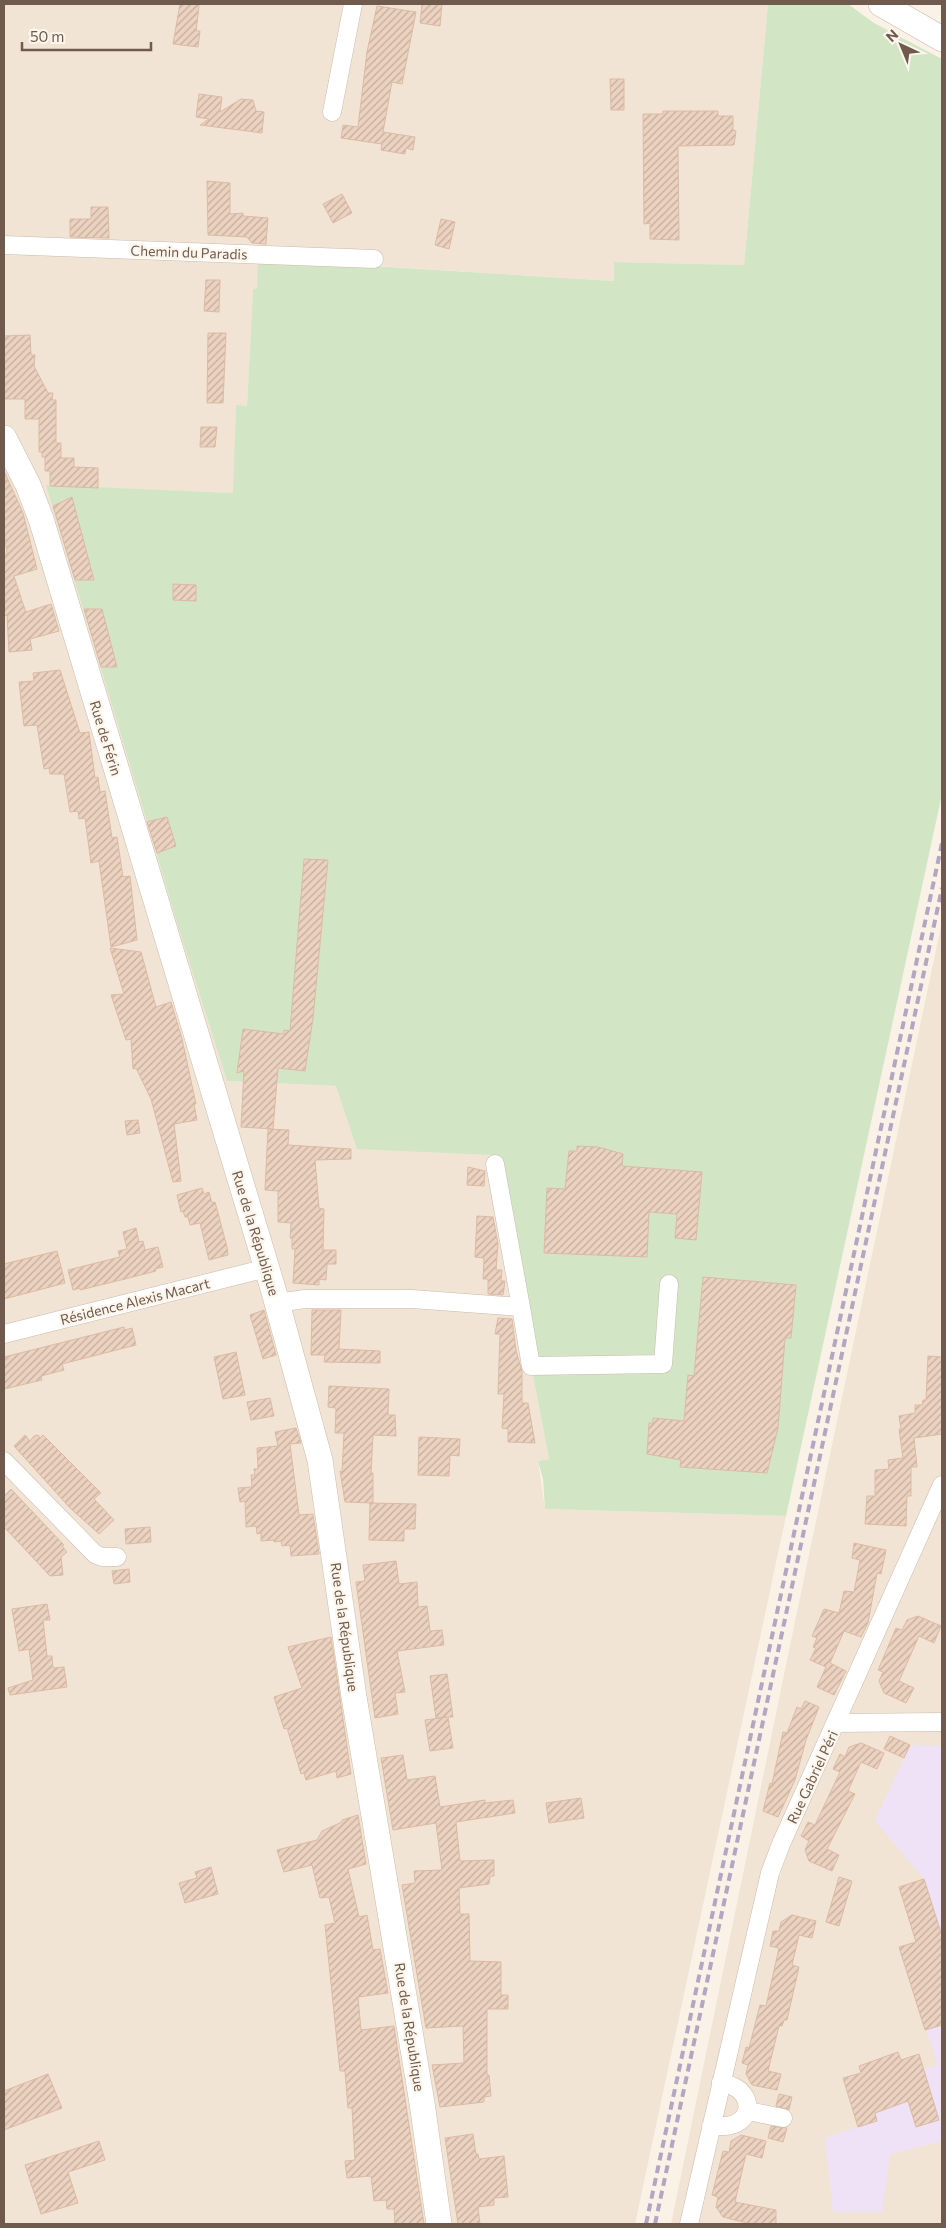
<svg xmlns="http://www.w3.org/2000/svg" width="946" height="2228" viewBox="0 0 946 2228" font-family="Commissioner,sans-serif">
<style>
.residential{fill:#f1e4d5}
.education{fill:#efe2f6}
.grass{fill:#d2e6c6}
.building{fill:url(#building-hatch);stroke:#ddbaa2}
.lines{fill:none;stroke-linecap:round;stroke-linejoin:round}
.street-casing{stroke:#cabaad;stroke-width:19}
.secondary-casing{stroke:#cdbbab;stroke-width:26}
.street{stroke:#fff;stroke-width:18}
.secondary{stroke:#fff;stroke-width:25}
.rail{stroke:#b5a5c2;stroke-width:4;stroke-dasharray:8 5;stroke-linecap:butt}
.labels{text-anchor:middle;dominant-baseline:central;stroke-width:4.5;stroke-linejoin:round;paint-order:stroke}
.street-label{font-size:14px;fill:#705a4d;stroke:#fdf6ec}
</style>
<defs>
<pattern id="building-hatch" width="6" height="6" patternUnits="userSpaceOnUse" patternTransform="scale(1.25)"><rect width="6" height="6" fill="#ecd2c0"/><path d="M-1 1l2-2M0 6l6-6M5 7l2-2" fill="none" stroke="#c4ad9e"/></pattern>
</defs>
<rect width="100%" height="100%" fill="#faf2e6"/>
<path class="residential" d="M4,4H768L744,265L615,262L614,281L378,266L253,289L247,406H236L234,493L47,486L156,853L227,1081L336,1086L492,1155L549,1459L538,1461L545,1509L786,1516L635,2224H4Z
M942,921V2224H671L793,1631Z"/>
<path class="education" d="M910,1745L942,1746V2141L890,2154L882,2212H833L825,2138L858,2127L843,2078L861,2073L859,2066L898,2052L901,2060L919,2054L923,2069L938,2065L899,1947L916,1942L924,1879L875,1821Z"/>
<path class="grass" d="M768,4H848L874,23L942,59V794L786,1516L545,1509L543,1479L538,1461L549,1459L491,1155L357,1149L336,1086L227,1081L179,929L46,485L233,493L236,405L247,406L253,289L257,288L258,259L614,281V262L744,265Z"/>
<path class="building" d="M180,4H198L199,6L196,31H200L198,47L173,44Z
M422,4H442L440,26L420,23Z
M377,6L416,12L402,84L392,82L383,132L415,137L413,150L406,148L405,154L381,150L382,144L341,138L343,125L358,127L367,52Z
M610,79H624V110H611Z
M199,94L222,97L220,112L241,99L253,100L256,111L264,112L262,133L200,125L209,119L196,117Z
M663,111H718V116H733V130L736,131L734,145L678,146L679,240L650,239V223L644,224L643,114H663Z
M207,181L230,183V214L243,213V216L268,218L266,244L252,243L247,237L208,235Z
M342,194L352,213L333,223L323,204Z
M91,207H108L109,238L70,237V219H91Z
M441,219L455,222L449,249L435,245Z
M206,280H220L219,312L204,311Z
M208,333H226L223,403H207Z
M30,335L31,355H35L34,366L48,393H53L52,400H56V443H61V458H74V467L98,468V488L50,486V471H45V457H42V452H39V419H25V399H4V336Z
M201,427H217L215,447H200Z
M4,471L23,513L37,569L14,576L22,601L26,612L51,604L59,631L30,639L32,650L9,652L7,615L4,616V554H7L4,531Z
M72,497L94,580H75L53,506Z
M173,584L196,585V601L173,600Z
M84,609H102L117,667H101Z
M60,670L80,733L89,732L95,778L98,777L100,792L105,791L112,838L117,837L123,877L130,876L137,940L111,947L99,861L91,863L85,818L79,819L78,811L70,812L64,774H50L49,768L44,769L37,725L24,726L19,682L34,681L33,673Z
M167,817L176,846L157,853L147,822Z
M304,859L328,860L313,1018L305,1071L278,1068L273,1129L241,1127L244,1071L237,1073L243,1029L284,1034V1030L290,1031Z
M110,948L141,952L156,1007L171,1002L182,1039L196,1104H194L197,1120L174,1124L181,1181L173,1182L151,1099L136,1068L133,1069L131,1039L126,1040L111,995L124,994Z
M138,1120L140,1133L127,1135L125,1121Z
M268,1129L289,1130L288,1145L351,1149V1159L315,1160L319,1208L324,1209L323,1250H336V1264H327L326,1280L319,1279V1285L293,1283L295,1249H292V1238H290L291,1223L278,1222V1191L265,1190Z
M577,1146L598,1147L623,1154L622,1166L702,1172L696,1240L675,1238L677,1214L649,1212L647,1257L544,1253L547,1188L565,1189L569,1151H577Z
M468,1167L485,1171L484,1186L467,1185Z
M202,1188L204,1194L209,1192L212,1203L215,1202L227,1247L228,1255L209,1260L200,1223L190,1225L188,1217H185L183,1211L181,1212L177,1195Z
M477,1216L493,1217L498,1244L496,1270H502L501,1281H505L503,1295L488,1294V1279H483L484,1258L475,1257Z
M136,1228L139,1242L143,1241L145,1250L158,1247L163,1267L155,1269L156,1271L125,1279L80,1290V1288L73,1290L68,1270L120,1257L118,1251L127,1249L123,1232Z
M57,1251L65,1283L4,1299V1264Z
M703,1277L796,1285L791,1338H785L778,1428L767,1473L680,1467L681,1460L647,1454L649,1423H653V1418L684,1421L688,1375L694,1376Z
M264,1310L276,1355L263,1359L250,1315Z
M312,1310H341L339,1349L380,1351V1363L324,1362L325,1355H311Z
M498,1318L512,1319L516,1350L522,1372V1403H528L535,1443L508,1442V1429L502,1428L504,1394H498L500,1334H495Z
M124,1327L125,1330L132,1328L136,1345L62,1364L64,1370L41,1376L42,1380L4,1389V1357Z
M236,1352L245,1395L223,1399L214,1357Z
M928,1356L942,1357V1434L914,1438L917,1467H911V1496H907L906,1526L865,1524L867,1496H875V1470L889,1469L888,1460L903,1458L899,1429H901L899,1416L915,1413V1405H922L923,1400H926Z
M329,1386L389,1389L388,1415H395L396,1436L373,1435L371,1473H373V1503L345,1502L340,1471L342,1472L344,1433H335L336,1408L328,1407Z
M270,1398L274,1416L251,1420L247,1402Z
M296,1428L301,1443L290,1444L299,1515L313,1514L319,1554L291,1556L290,1545L282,1546L281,1541L274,1542V1540L261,1541V1533L257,1534L256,1526L246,1527L245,1501L240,1502L238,1488L252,1487L251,1475H255L254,1469H258L257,1448L278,1446L275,1432Z
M25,1435L30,1441L34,1436L38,1435L40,1438L43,1435L101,1493L94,1499L114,1520L99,1534L70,1508L14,1446Z
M419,1437L460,1439L459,1456L450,1455L449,1476L418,1475Z
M11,1489L64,1545L62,1546L67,1552L61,1557L63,1575L50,1576L4,1527V1496Z
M370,1503L416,1504L415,1529H404V1541L369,1540Z
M150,1527L151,1542L126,1544L125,1529Z
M854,1543L886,1550L881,1574L877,1573L868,1623L861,1637L844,1631L830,1663L846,1671L834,1695L817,1687L826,1667L810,1660L816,1648L813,1647L817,1638L812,1636L824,1609L839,1613L844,1591L854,1592L860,1560L852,1558Z
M396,1561L399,1584L417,1582L418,1607L427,1606L430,1631L442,1630L444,1645L397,1651L405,1692L395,1693L398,1714L375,1718L356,1582L365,1581L363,1565Z
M129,1569L130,1582L114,1584L112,1571Z
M47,1604L50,1620H43L47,1656H52L53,1668L64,1667L67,1687L10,1695L8,1688L33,1680L29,1649L19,1651L12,1609Z
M918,1616L941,1626L934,1643L919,1636L899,1681L914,1688L906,1703L884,1693L879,1681L883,1672L878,1670L896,1628L902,1630L907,1620Z
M331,1637L351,1774L337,1778L336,1771L306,1780L304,1773L301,1774L287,1728L284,1729L274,1697L302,1688L288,1647Z
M447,1674L453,1717H448L453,1748L430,1751L425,1720L447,1717L436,1718L430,1676Z
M805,1701L819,1707L806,1740L795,1780L778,1817L763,1811L770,1783L772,1784L783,1732L787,1733L797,1707L801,1709Z
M890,1736L910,1745L904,1758L884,1749Z
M861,1743L884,1753L877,1769L861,1762L848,1791L855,1794L827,1849L839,1855L832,1871L809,1861L805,1850L809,1841L801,1836L808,1822L815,1825L840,1772L833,1769L840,1754L845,1757L849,1747Z
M403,1755L407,1780L435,1776L440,1807L485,1800V1803L513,1800L515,1813L456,1822L460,1861L494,1860V1876H490L489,1884L459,1888L460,1914H469L470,1961L501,1962V1995H508V2009H487V2075H489L491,2096L484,2097V2102L440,2107L432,2065L464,2063L463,2026L426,2028L402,1885L415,1883L414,1871L442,1870L436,1823L393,1830L381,1758Z
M581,1798L584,1818L549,1823L546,1803Z
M358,1815L366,1864L348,1869L359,1917L367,1915L373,1950L380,1949L388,1993L358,1997L361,2030L394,2026L424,2224H395L394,2209H387L386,2200L374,2201L371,2176L347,2178L345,2161L355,2160L352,2108H348L345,2071H340L325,1925L335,1923L329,1897L320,1898L312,1865L284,1872L277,1850L317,1840L322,1831L342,1822V1820Z
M211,1867L218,1894L185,1903L179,1883L197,1878L195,1872Z
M839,1877L852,1881L839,1926L826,1922Z
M924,1879L942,1936V2025L925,2030L899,1947L916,1942L899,1887Z
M792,1915L816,1921L812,1938L799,1935L792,1965L799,1967L787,2020H784L782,2026H779L768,2071L781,2074L777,2090L752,2085L746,2074L748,2065L742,2063L746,2047L749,2048L760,2005L766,2006L779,1948L770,1946L773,1931H779L781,1922Z
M898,2052L901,2060L919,2054L939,2120L916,2127L908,2101L875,2113L877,2121L858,2127L843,2078L861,2073L859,2066Z
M48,2074L62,2108L4,2130V2091Z
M779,2094L792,2097L789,2110L776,2106Z
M771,2126L787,2128L783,2142L768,2138Z
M473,2134L476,2154H478L479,2159L504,2156L508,2197L494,2198V2205L478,2207L480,2224H458L445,2138Z
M741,2135L766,2141L762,2158L746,2154L735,2202L776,2210V2224L747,2223L723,2217L716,2207L718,2197L712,2195L723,2151L729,2152L731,2141Z
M99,2141L105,2160L68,2172L78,2203L41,2214L25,2165Z"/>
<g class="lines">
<g class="street-casing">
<path id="street" d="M332,112L353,4
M4,245L374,259
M495,1164L521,1307
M277,1303L305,1299H412L521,1307L531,1366L663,1364L669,1284
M4,1334L267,1268
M4,1461L95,1554L102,1557H117
M836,1723L942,1722
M748,2111L783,2118
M711,2126C717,2126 725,2127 731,2125C749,2121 753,2102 739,2090C735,2086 727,2084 721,2082
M689,2224L770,1873L781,1844L942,1485"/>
</g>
<g class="secondary-casing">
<path id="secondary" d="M881,4L942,39
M4,438L28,485L41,519L274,1292L320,1460L354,1697L422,2103L439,2224"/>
</g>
<use href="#street" class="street"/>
<use href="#secondary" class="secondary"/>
<path class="rail" d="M646,2224L942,843
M655,2224L942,888"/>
</g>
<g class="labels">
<g class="street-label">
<text transform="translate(189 252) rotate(2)">Chemin du Paradis</text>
<text transform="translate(106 738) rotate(73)">Rue de Férin</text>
<text transform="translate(256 1233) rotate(73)">Rue de la République</text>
<text transform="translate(135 1301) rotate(-14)">Résidence Alexis Macart</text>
<text transform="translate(345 1627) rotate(82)">Rue de la République</text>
<text transform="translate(812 1777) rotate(-65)">Rue Gabriel Péri</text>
<text transform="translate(410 2027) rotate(81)">Rue de la République</text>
</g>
</g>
<rect width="946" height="2228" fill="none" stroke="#705a4d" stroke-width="10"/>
<g transform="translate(901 45) rotate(316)" stroke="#fdf6ec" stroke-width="4" paint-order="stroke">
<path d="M0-4L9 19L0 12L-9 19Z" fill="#705a4d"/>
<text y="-8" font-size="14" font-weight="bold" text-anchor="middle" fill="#705a4d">N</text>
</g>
<path d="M22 42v8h129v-8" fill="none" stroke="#705a4d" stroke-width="2.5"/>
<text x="30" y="42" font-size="15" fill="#705a4d" stroke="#fdf6ec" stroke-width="4" paint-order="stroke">50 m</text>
</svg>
